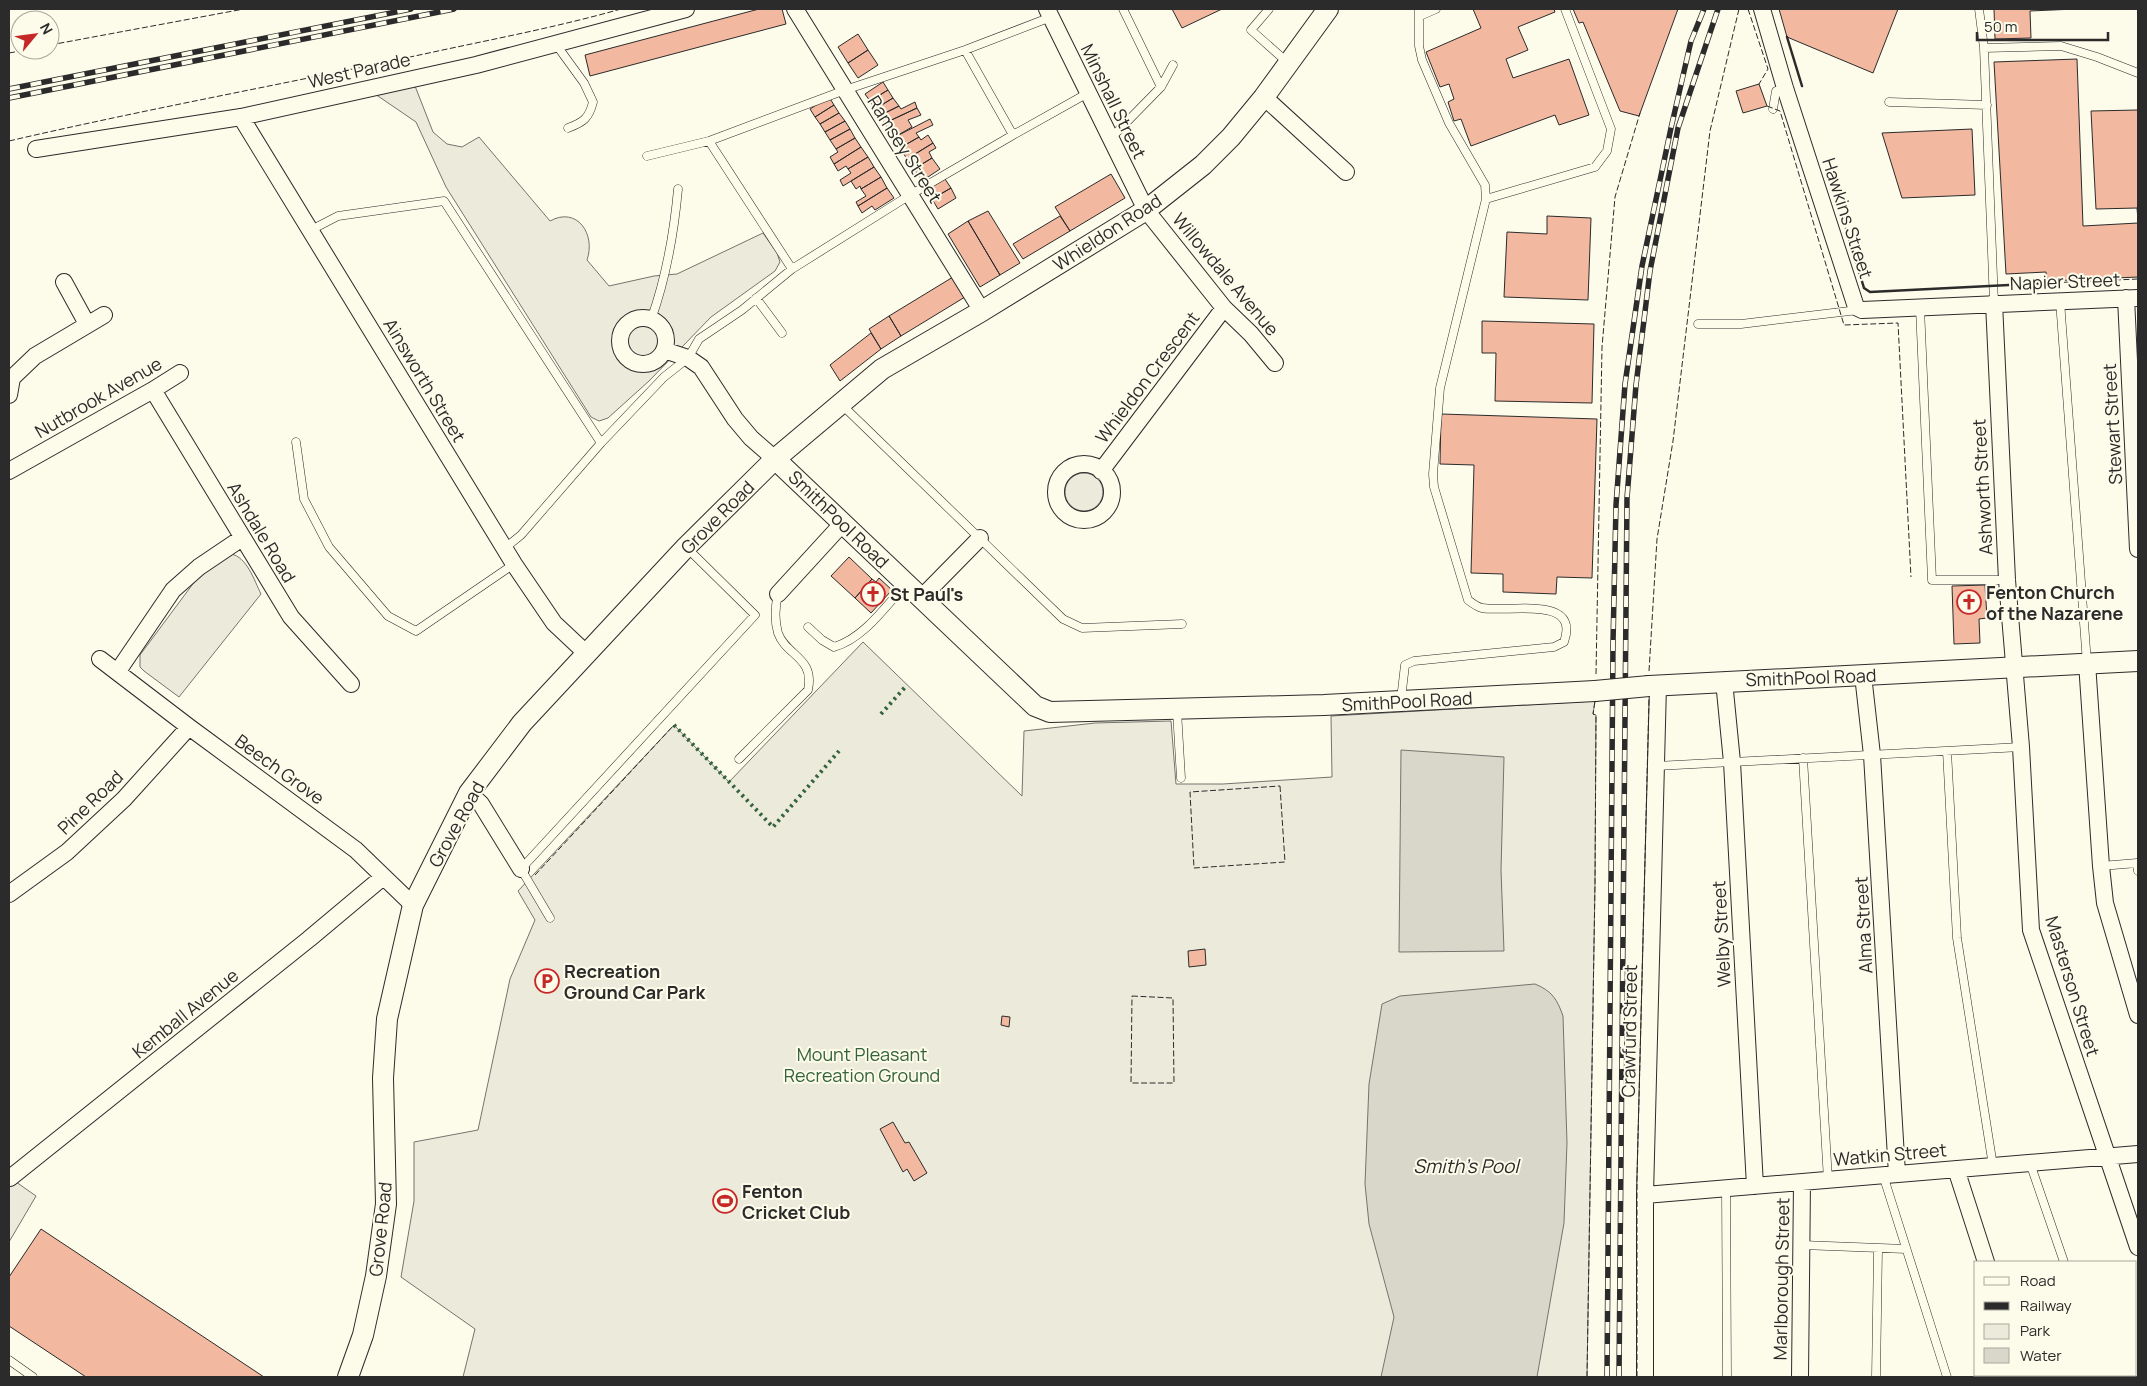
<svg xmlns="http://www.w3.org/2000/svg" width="2147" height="1386" viewBox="0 0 2147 1386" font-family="Manrope,sans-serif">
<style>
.green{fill:#ecebdb;stroke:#74746e}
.water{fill:#d8d7c9;stroke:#74746e}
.building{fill:#f2b8a0;stroke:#2b2b2b}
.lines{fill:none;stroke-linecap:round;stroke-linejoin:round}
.service-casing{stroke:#2b2b2b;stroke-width:9}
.minor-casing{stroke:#2b2b2b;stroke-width:18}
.tertiary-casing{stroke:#2b2b2b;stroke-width:22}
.service{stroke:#fdfbea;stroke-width:8}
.minor{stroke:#fdfbea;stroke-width:16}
.tertiary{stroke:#fdfbea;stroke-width:20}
.rail-casing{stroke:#2b2b2b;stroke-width:5.5}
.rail{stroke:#fdfbea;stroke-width:4;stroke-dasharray:11;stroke-linecap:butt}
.tertiary-bridge-casing{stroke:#2b2b2b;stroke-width:22;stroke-linecap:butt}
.tertiary-bridge{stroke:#fdfbea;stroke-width:20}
.hedge{stroke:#34623c;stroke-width:4;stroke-dasharray:2.5 4;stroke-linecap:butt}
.fence{stroke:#2b2b2b;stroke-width:1;stroke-dasharray:6 2.5;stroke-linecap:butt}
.wall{stroke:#2b2b2b;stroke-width:2.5}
.labels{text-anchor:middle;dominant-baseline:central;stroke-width:4;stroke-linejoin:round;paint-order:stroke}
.street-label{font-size:18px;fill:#2b2b2b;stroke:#fdfbea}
.poi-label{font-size:18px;font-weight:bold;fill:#2b2b2b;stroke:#fdfbea;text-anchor:start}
.park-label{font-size:18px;fill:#34623c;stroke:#fdfbea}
.water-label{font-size:19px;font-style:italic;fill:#2b2b2b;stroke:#fdfbea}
</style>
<rect width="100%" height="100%" fill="#fdfbea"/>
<path class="green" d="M415,86L433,132L447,144L462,147L479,137L550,221C577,206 596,234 587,260L609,286L654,276L677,274L763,233L777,253L780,262L775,271L711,317L649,381L608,418L599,421L591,417L446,187L416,122L375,94Z
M1065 492a19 19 0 1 1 38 0a19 19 0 1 1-38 0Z
M231,554C247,557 254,580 261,594L179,697L144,671L140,667V655L198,577Z
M863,642L1022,796L1024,731L1095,723L1171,721L1176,784H1223L1332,777L1331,716L1595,701L1593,714L1596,715L1595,883L1587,1377H463L475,1329L401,1277L414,1201V1142L478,1130L510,979L535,920L518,891L674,725L729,782Z
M9,1177L36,1196L9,1242Z"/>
<path class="water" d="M1401,750L1504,757L1501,870L1504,951L1399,952Z
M1535,984C1552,991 1557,999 1563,1016L1567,1143L1564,1223L1537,1377H1381L1394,1317L1369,1224L1365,1184L1369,1084L1382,1004L1400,996Z"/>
<path class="building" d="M759,9H782L786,24L590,76L585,55Z
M1172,9H1222L1182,28Z
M1473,9H1554L1555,12L1518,27L1528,50L1506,59L1513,78L1569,59L1589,115L1559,125L1555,115L1471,146L1461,119L1454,121L1448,102L1454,99L1449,84L1440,87L1426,52L1481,28Z
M1573,9H1678L1639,116L1620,111L1583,22L1579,23Z
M1779,9H1898L1873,73L1787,37Z
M1994,9H2075L2030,11L2031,38L1995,39Z
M858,34L868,50L848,63L838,47Z
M868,50L878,65L858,78L848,63Z
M2077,59L2083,226L2138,223V277L2047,281L2046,272L2006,274L1994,62Z
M883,82L888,90L870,101L865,94Z
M1759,84L1767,106L1743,113L1736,91Z
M888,90L893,98L875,109L870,101Z
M829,97L834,105L815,117L810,109Z
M893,98L899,106L879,116L875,109Z
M915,102L917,108L885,123L879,116L899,106L901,109Z
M834,105L839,113L820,124L815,117Z
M917,108L921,115L908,120L912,127L893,138L885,123Z
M2138,110V220L2137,208L2096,209L2091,111Z
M839,113L845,121L825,132L820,124Z
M930,119L933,125L916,133L919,137L900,148L893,138Z
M845,121L850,129L830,140L825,132Z
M850,129L855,138L836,149L830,140Z
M1972,129L1975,195L1902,198L1882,133Z
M928,135L933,143L907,159L900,148L919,137L921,140Z
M855,138L861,147L834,164L830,157L838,152L836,149Z
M933,143L936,148L929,152L932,158L914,169L907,159Z
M861,147L868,157L848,169L846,166L838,171L834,164Z
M868,157L874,167L843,186L840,180L851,173L848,169Z
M932,158L940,169L922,181L914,169Z
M874,167L881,177L861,189L860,186L856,189L851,181Z
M1111,174L1125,198L1070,231L1055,207Z
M881,177L887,188L858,206L856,202L866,196L861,189Z
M945,179L951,188L932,199L926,190Z
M887,188L894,198L875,210L872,206L862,213L858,206Z
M951,188L956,198L938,209L932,199Z
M988,211L1020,263L1000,275L968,221Z
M1060,216L1070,231L1023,259L1013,244Z
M1547,216L1591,218L1588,300L1504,297L1507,232L1547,234Z
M968,221L1000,275L980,287L948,234Z
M953,277L965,297L901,336L889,316Z
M889,316L901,336L881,349L869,329Z
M1482,321L1594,324L1592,403L1495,401L1496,353H1482Z
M871,333L881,349L840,381L830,365Z
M1441,414L1597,419L1592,578L1557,577L1556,594L1503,592V574L1471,573L1474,465L1440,464Z
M849,557L872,579L855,598L831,576Z
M879,578L892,590L871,613L855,598L872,579L876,582Z
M1985,585L1987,618L1979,619L1980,643L1954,644L1952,586Z
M1205,949L1206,965L1189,967L1188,951Z
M1002,1016L1010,1017L1009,1027L1001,1025Z
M893,1122L905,1143L909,1142L927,1173L914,1181L907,1169L903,1172L880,1129Z
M41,1229L264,1377H86L9,1326V1277Z"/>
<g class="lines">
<g class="service-casing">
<path id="service" d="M1123,9L1161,87
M1269,9L1251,30L1287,62
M1979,9L1984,48L1994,303
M1420,16L1436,9
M555,43L584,83L593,102C589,118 584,122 568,128
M1984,48L2061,46L2097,57L2138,73
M965,50L1013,135
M1889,102L1987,105
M1773,109L1776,91L1785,88
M1111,138L1161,87L1173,65
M709,141L792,269
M647,156L709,141L845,90L965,50L1051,17
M1486,199L1595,167L1607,151L1611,129L1565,9
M311,230L338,216L444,201L601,443
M756,298L782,333
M2060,301L2087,663
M1920,308L1932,580H2007
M651,320C666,278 674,233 678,189
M1698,324H1741L1858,310
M841,404L1063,619L1082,628L1182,624
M296,442L304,499L329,547L388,616L416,631L514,564
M505,548L521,535L601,443L664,377L688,358L699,339L742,310L792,269L910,195L1013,135L1088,93
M808,627L822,640L834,647C864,638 885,607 905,585
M1401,699L1405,665L1414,661L1554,647L1564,642C1581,594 1506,613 1482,608C1477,607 1472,603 1468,600L1434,487L1433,474L1440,388L1486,199L1485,185L1449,123L1422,60L1419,46V9
M1177,711L1181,778
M1947,751L1957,938L1993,1166
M1803,758L1828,1180
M739,759L808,690C815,657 786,656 778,633C774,619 775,607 778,594
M1656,766L2021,747
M2101,866L2137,863L2138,871
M550,918L521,869L755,615L686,547
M2030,1163L2064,1262
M1883,1175L1947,1377
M1726,1188L1727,1377
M1802,1245L1906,1249
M9,1360L33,1377
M2102,1375L2103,1377
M1876,1377L1878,1249"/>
</g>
<g class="minor-casing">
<path id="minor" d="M795,9L982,311
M1047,9L1146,210L1224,308L1251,334L1275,363
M1762,9L1785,88L1856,307L1862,310L2138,298
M1264,97L1346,172
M241,117L514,564L554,623L587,654
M36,149L241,117L476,65L686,9
M64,282L87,324
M2126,298L2138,549
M1994,303L2007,580L2021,747L2031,930L2138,1247
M620 341a23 23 0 1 1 46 0a23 23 0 1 1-46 0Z
M664,350L688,358L701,367L735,419L751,438L775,459
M153,390L291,617L351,684
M9,395L12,378L35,356L104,315
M1056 492a28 28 0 1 1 56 0a28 28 0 1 1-56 0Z
M9,471L153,390L180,373
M1101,471L1224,308
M778,594L843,523
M921,598L980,538
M100,659L189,727L356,850L413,905
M2087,663L2101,866L2105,903L2138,1015
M118,671L173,590L199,567L242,538
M1863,675L1872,755L1897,1174
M1724,681L1732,762L1755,1186
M469,793L481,804L521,869
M9,894L67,852L124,799L189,727
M1956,1169L1986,1262
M10,1178L309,939L383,877
M1645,1195L2138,1154
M2023,1375L2024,1377
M1645,1377V1195L1658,685
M1800,1377L1802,1182"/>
</g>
<g class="tertiary-casing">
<path id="tertiary" d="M775,459L1035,706L1050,712L1324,705L1595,691
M1649,686L2138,661
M348,1377L363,1335L376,1276L386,1204L383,1078L387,1019L413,905L469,793L522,723L686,547L775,459L882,369L982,311L1146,210L1203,165L1231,137L1264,97L1328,9"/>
</g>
<use href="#service" class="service"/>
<use href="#minor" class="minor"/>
<use href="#tertiary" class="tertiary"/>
<g class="rail-casing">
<path id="rail" d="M9,89L411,9
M9,98L454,9
M1607,1377L1613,643L1616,505L1625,384L1642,266L1671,128L1691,41L1704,9
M1619,1377L1627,498L1636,385L1650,271L1678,128L1718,9"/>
</g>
<use href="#rail" class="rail"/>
<g class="tertiary-bridge-casing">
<path id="tertiary-bridge" d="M1595,691L1649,686"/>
</g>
<use href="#tertiary-bridge" class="tertiary-bridge"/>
<path class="hedge" d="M881,714L907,685
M674,725L773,827L839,751"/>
<path class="fence" d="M1748,9L1768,69L1759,84
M50,45L244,9
M9,53L26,50
M1767,106L1780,111L1844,325L1898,323L1911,577
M9,141C151,108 295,82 438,51C499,38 561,26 621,9
M2047,283L2138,279
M1649,671L1657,539L1673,441L1710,131L1739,9
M1596,674L1602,347L1615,197L1640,113
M1280,786L1285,862L1194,868L1190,792Z
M535,875L674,725
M1132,996L1173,998L1174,1083H1131Z
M1587,1377L1595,883L1596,715L1593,714L1595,701
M1637,1377V1179L1649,698"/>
<path class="wall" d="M1787,37L1802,86
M1846,229L1864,288L1870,292L2047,283"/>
</g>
<defs>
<g id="church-ring" transform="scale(1.25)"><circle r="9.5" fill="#fdfbea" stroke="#c62828" stroke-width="1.5"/><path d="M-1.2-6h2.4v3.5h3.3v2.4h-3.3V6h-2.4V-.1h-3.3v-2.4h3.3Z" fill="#c62828"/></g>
<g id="parking-ring" transform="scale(1.25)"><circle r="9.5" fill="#fdfbea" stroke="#c62828" stroke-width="1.5"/><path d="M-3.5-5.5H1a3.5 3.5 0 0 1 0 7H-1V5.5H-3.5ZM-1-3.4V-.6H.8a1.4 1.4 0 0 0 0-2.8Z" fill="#c62828"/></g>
<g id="stadium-ring" transform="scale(1.25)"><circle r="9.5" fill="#fdfbea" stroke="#c62828" stroke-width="1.5"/><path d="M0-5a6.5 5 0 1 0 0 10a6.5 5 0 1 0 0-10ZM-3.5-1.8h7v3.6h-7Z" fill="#c62828"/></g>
</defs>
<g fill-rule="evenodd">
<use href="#church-ring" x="873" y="594"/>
<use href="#church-ring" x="1969" y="602"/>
<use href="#parking-ring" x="547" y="981"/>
<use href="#stadium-ring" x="725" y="1201"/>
</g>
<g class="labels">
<g class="street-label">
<text transform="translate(359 70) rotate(-13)">West Parade</text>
<text transform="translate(1114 101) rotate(64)">Minshall Street</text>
<text transform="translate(905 149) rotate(58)">Ramsey Street</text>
<text transform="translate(1848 218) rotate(72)">Hawkins Street</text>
<text transform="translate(1107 232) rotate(-33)">Whieldon Road</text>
<text transform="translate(1226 274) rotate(50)">Willowdale Avenue</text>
<text transform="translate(2065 281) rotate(-2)">Napier Street</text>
<text transform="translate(1147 377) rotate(-53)">Whieldon Crescent</text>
<text transform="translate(425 380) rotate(59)">Ainsworth Street</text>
<text transform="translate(98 397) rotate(-30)">Nutbrook Avenue</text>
<text transform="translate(2112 424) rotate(-93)">Stewart Street</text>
<text transform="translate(1982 487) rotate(-93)">Ashworth Street</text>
<text transform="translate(717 517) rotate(-45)">Grove Road</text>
<text transform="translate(839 519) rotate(44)">SmithPool Road</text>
<text transform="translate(262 532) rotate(59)">Ashdale Road</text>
<text transform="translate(1811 677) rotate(-2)">SmithPool Road</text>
<text transform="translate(1407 701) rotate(-3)">SmithPool Road</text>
<text transform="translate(280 769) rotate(36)">Beech Grove</text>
<text transform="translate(90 802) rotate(-44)">Pine Road</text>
<text transform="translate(456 824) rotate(-61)">Grove Road</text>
<text transform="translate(1863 925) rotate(-93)">Alma Street</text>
<text transform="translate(1721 934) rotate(-93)">Welby Street</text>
<text transform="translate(2073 986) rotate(73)">Masterson Street</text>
<text transform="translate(185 1013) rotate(-39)">Kemball Avenue</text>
<text transform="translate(1629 1031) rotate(-89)">Crawfurd Street</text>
<text transform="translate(1890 1154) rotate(-5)">Watkin Street</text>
<text transform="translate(380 1229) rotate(-84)">Grove Road</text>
<text transform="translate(1781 1279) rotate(-89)">Marlborough Street</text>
</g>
<g class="poi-label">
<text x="1986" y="592">Fenton Church<tspan x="1986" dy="21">of the Nazarene</tspan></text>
<text x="890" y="594">St Paul's</text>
<text x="564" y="971">Recreation<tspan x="564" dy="21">Ground Car Park</tspan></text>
<text x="742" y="1191">Fenton<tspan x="742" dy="21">Cricket Club</tspan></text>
</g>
<g class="park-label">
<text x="862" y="1054">Mount Pleasant<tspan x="862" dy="21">Recreation Ground</tspan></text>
</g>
<g class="water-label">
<text x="1466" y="1166">Smith's Pool</text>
</g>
</g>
<rect width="2147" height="1386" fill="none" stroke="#2b2b2b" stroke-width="20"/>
<rect x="1974" y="1261" width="162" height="115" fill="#fdfbea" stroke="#a9a89e"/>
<rect x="1984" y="1277" width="25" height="8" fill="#fdfbea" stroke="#a9a89e"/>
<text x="2020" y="1286" font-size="15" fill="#2b2b2b">Road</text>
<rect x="1984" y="1302" width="25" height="8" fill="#2b2b2b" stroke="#a9a89e"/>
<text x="2020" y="1311" font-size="15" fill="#2b2b2b">Railway</text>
<rect x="1984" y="1324" width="25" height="15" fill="#ecebdb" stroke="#a9a89e"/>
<text x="2020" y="1336" font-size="15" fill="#2b2b2b">Park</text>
<rect x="1984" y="1348" width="25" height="15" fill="#d8d7c9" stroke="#a9a89e"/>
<text x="2020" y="1361" font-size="15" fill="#2b2b2b">Water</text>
<g transform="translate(35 35) rotate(61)"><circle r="24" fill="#fdfbea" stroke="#a9a89e"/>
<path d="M0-4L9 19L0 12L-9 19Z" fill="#c62828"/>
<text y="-8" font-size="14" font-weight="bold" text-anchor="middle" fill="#2b2b2b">N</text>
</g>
<path d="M1977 32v8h131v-8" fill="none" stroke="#2b2b2b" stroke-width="2.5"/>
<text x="1984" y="32" font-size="15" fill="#2b2b2b" stroke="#fdfbea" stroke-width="4" paint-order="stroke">50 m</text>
</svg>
